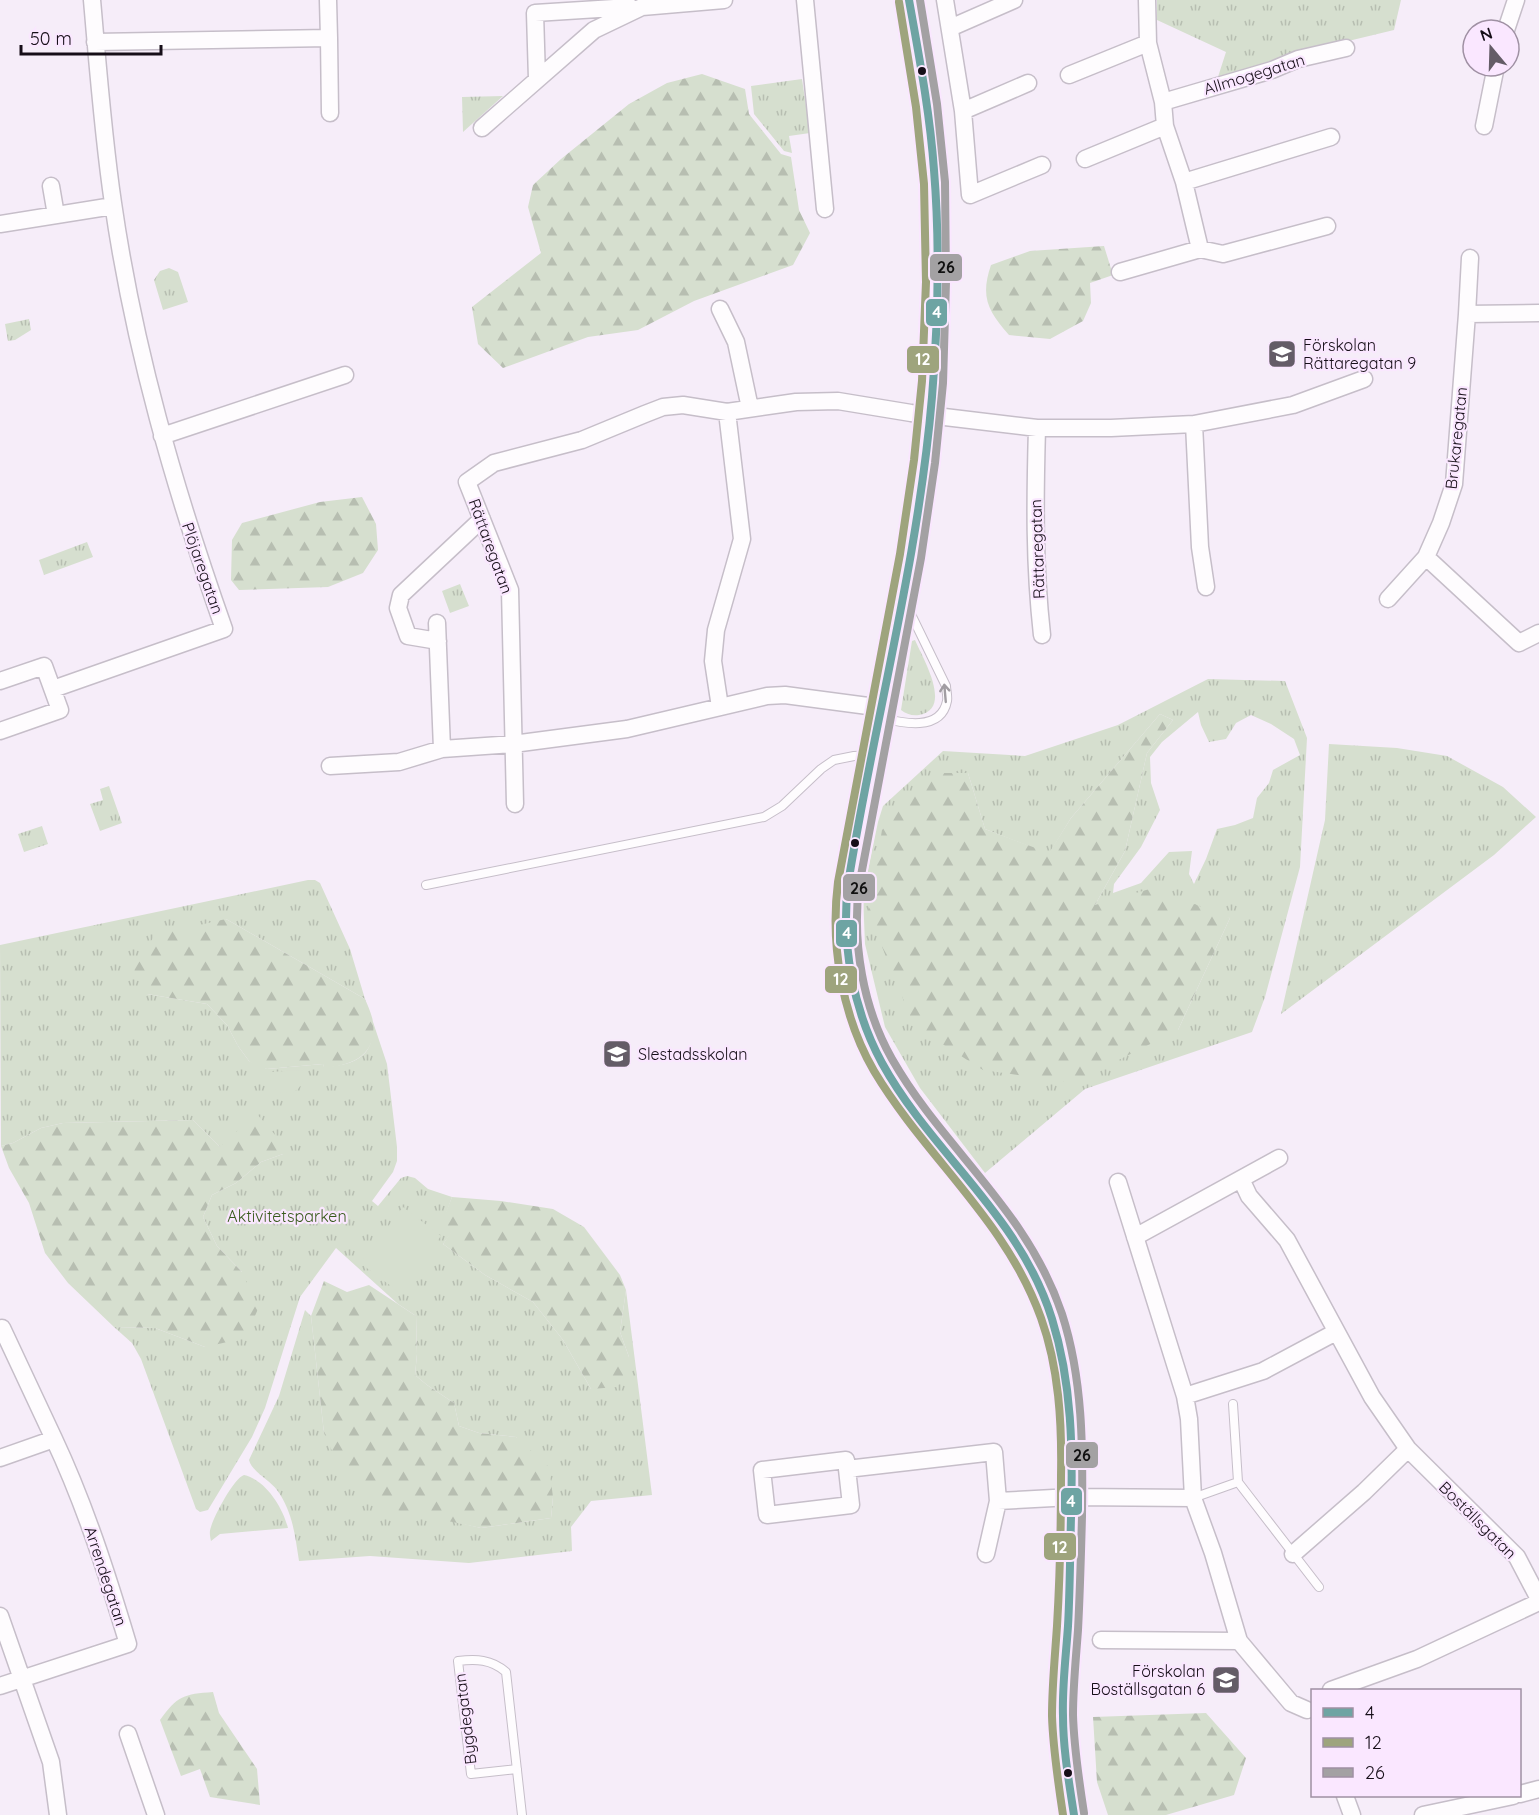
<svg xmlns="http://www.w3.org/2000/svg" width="1539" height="1815" viewBox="0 0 1539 1815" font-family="Quicksand,sans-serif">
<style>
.grass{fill:url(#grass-tufts);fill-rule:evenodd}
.forest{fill:url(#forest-firs)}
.garden{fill:#d6dfcf}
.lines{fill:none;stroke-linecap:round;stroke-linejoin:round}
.lane-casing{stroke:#c6bec9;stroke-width:10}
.street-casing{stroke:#c6bec9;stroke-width:19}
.lane{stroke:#fefcfe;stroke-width:8}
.street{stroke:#fefcfe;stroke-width:16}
.bus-1-casing{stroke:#fae7ff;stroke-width:12}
.bus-2-casing{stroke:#fae7ff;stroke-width:12}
.bus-3-casing{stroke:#fae7ff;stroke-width:12}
.bus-1{stroke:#6ea4a3;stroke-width:8}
.bus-2{stroke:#9ea47d;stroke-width:8}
.bus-3{stroke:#a3a1a3;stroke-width:8}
.oneway{stroke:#a19da2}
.bus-dot{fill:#160e18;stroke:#fae7ff;stroke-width:2}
.labels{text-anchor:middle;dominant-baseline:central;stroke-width:4.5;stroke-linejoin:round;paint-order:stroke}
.street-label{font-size:16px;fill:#160e18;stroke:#fae7ff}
.poi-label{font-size:16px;fill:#160e18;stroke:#fae7ff;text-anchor:start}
.park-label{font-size:16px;fill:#385b1c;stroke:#fae7ff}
.line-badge{stroke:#fae7ff;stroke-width:2}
.badge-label{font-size:16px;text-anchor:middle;font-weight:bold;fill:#fff}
.pale-badge-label{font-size:16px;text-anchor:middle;font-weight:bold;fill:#111}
</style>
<defs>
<pattern id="grass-tufts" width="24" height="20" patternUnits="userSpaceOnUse" patternTransform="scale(1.5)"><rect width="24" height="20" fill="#d6dfcf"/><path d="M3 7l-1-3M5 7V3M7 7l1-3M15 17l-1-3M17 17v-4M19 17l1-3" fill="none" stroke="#b7beb1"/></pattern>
<pattern id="forest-firs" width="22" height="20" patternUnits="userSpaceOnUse" patternTransform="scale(1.5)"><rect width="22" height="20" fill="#d6dfcf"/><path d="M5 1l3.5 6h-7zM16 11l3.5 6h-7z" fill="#b7beb1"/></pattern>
</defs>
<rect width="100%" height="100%" fill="#f6edf9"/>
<path class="grass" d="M1157,0H1401L1394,30L1286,56L1268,66L1217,80L1226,52L1157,20Z
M802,79L810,133L789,136L792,153L784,151L754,114L751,86Z
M503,96L463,132L462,97Z
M169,268L178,272L188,302L163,310L154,280L160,271Z
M29,319L31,330L15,340L8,341L5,324Z
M87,542L93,557L44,575L39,560Z
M460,584L469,606L450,613L442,591Z
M915,640C922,657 954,709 919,715C912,716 906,714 901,710L912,641Z
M1208,679L1285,681L1307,738L1300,867L1265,997L1252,1032L1085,1089L985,1173L920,1088L885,1027L865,944L863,895L878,822L883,806L943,751L1025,756L1118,725ZM1198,712L1201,725L1209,742L1226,739L1236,723L1251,715L1271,724L1294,739L1300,755L1273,770L1269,783L1257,798L1253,818L1235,825L1217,829L1206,859L1194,884L1189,874L1192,851L1169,852L1141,883L1113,893L1114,884L1141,847L1160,810L1151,783L1150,757L1162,742ZM1160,714L1173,720L1147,753L1125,851L1095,905L1230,918L1178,1030L882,830L968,773L985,829L1049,854L1071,818Z
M1329,744L1397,748L1447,756L1503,787L1536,817L1494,855L1281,1014L1325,820Z
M109,786L122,823L100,831L90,804L103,800L100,789Z
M42,826L48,844L24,852L18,834Z
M308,880H315L320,883L350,949L365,999L226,919L147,994L207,1004L227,1025L238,1046L249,1061L267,1069L323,1064L324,1067C342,1066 365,1062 371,1042C372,1036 372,1029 373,1022L387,1064L397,1147V1161L393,1172L372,1201L378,1206L401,1178L407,1176L415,1178L428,1189L452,1197L443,1222L453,1231L443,1244L485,1275L533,1302L563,1340L591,1389L629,1357L620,1332L626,1290L652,1495L591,1501L571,1527L572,1551L469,1563L370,1556L299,1561C295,1536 293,1512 277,1490C270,1480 252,1472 249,1460L279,1396L305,1310L311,1316L324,1433L439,1518L481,1528L551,1518L553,1497L516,1437L479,1433L459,1426L454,1403L427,1385L415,1375L417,1354L416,1316L398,1304L336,1248L300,1297L265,1408L252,1437L208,1510L200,1512L196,1509L141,1359L132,1343L114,1327L155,1328L205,1347L242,1272L217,1246L203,1217L212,1195L236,1183L261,1162L283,1154L220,1147L193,1120L63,1123L41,1128L13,1143L1,1146L0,945Z
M244,1475C266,1480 283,1508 288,1528L220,1534L211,1541C210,1536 209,1532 211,1527C214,1516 234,1478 244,1475Z"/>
<path class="forest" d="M702,74L745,89L749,114L781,154L791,157L799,210L810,233L793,265L694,301L638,330L588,337L503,368L478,344L472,307L541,253L528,207L533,185L561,159L629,104L667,83Z
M1104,246L1113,275L1090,283L1091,303L1083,321L1050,339L1009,335C988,311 980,297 991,265L1030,251Z
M362,497L376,524L378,550L363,573L328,587L239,590L231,580L232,540L242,523L320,502Z
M1160,714L1173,720L1147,753L1125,851L1095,905L1153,888L1230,918L1178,1030L1073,1083L983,1070L914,1026L868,912L882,830L932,773H968L985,829L1049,853L1071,818Z
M226,919L365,999C368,1006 372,1015 373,1022C377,1056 352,1065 324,1068L323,1064L267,1069L256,1066L249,1061L238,1046L227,1025L207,1004L147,994L133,968L155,935Z
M256,1113L283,1144V1154L261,1162L236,1183L212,1195L203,1217L217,1246L242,1272L258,1309L245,1338L205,1347L155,1328L114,1327L68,1283L45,1253L29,1203L9,1168L1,1146L13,1143L41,1128L63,1123L193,1120L220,1147Z
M452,1197L501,1201L553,1209L584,1227L620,1275L626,1290L620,1332L629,1357L628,1368L617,1387L591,1389L563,1340L533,1302L485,1275L443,1244L452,1231L442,1222Z
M324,1281L347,1292L369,1285L416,1316L417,1354L415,1375L427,1385L454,1403L459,1426L479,1433L516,1437L549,1467L553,1497L551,1518L481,1528L396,1510L345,1480L324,1433L311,1316Z
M213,1692L219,1713L257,1769L260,1805L210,1797L200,1769L181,1776L160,1720C177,1696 184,1694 213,1692Z
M1206,1713L1246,1758L1234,1795L1166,1815H1108L1097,1782L1093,1717Z"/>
<path class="garden" d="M302,1070C304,1081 302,1088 292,1093L278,1092L271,1085L269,1072Z
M403,1207L441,1236L399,1292L360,1263Z"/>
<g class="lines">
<g class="lane-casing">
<path id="lane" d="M881,718C902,723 941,732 947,701C948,696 946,690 946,686L905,602
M426,885L764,817L782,806L821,769L834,760L854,756L872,755
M1238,1482L1319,1587
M1193,1498L1238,1482L1233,1404
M517,1769L471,1774L458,1661C476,1659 491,1659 506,1672L522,1815"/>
</g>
<g class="street-casing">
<path id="street" d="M805,0L825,209
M909,0C919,56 929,112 934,169C937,206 936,245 936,282C935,326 935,371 930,415C924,477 913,541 902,603C889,677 871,751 859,826C854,856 845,888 846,920C847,968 859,1023 883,1065C930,1144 1005,1204 1041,1289C1074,1364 1073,1442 1071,1522C1070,1554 1070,1585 1068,1617C1067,1645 1063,1674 1063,1702C1062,1740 1068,1777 1074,1815
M945,0L963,111L970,195L1042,165
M1147,0L1148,43L1163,102L1165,126L1184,182L1200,249L1223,254L1327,226
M950,28L1014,0
M1506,30L1516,0
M329,38L330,113
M95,42L329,38L328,0
M1069,75L1148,43
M537,79L535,13L630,7
M1163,102L1272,70L1298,59L1346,48
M963,111L1028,83
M1484,126L1496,66
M482,128L594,30L642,7L724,0
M1085,159L1165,126
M1184,182L1331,137
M51,186L56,215
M0,224L113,206
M1120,272L1200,249
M720,309L736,342L750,408
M1539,313L1467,314L1454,484L1441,523L1426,557L1519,643L1539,633
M1467,314L1470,258
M1194,424L1200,547L1206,587
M1037,428C1035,499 1034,563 1042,635
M162,436L345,375
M1388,599L1426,557
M437,623L442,749L513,744L627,729L767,696L785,695L883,708
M438,641L408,636L398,608L401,595L482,519
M0,681L44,666L60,710L0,731
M53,689L224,629C175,490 134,349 113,203C103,136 98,68 92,0
M720,707L713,661L716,630L742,539L727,412
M330,766L399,762L442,749
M515,804L510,590L467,482L494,463L582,440L645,414L663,407L683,405L727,412L796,402L838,401L911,413L1037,428H1111L1194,424L1293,405L1364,379
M1241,1179L1249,1196L1287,1240L1372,1397L1408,1449L1517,1557L1539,1599
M1118,1182L1185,1396L1189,1419L1193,1498L1213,1553L1239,1641L1291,1703L1307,1710
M1135,1237L1279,1158
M2,1328L54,1439
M1185,1396L1263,1371L1336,1332
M0,1458L54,1439C85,1505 107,1574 128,1644L0,1686
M846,1460L851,1505L767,1515L762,1470Z
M847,1469L994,1452L998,1501L1072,1497L1193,1498
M986,1554L998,1501
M1293,1554L1364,1492L1408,1449
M0,1616L51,1762L58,1815
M1101,1640L1239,1641
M1331,1690L1417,1659L1539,1602
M128,1734L156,1815
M1520,1794L1539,1789
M1345,1796L1352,1815
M1423,1815L1513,1796"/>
</g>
<use href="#lane" class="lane"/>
<use href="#street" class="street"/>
<g class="bus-1-casing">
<path id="bus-1" d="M909,0C919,56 930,113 934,170C940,244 938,324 932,397C918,562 874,722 848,884C841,944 853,1010 882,1063C932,1154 1020,1215 1052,1319C1072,1383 1073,1450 1071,1517C1070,1553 1070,1590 1068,1626C1066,1656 1062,1686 1063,1716C1063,1749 1069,1782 1074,1815"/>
</g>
<g class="bus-2-casing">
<path id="bus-2" d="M899,2L916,107L924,184L926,282L922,381L914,460L900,554L838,882C830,945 842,1016 874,1071C926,1158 1006,1220 1041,1318C1059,1368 1062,1423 1061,1476C1061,1526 1060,1576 1057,1626C1055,1656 1052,1686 1052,1716C1053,1749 1058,1782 1063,1815"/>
</g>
<g class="bus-3-casing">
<path id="bus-3" d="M920,0L937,104L945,182L946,282L943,383L935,463L921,558L859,886C852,943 863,1008 892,1059C944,1150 1027,1209 1062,1314C1083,1379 1083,1448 1082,1516C1081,1554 1080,1592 1078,1630C1076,1658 1073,1686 1073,1715C1074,1748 1079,1781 1084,1813"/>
</g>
<use href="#bus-1" class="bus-1"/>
<use href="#bus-2" class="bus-2"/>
<use href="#bus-3" class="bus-3"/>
</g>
<defs><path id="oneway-shaft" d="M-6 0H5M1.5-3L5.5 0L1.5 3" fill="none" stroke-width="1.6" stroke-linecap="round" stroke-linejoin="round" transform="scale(1.5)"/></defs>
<use class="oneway" href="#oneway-shaft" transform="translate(945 693) rotate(-95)"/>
<defs>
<g id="school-square" transform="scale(1.5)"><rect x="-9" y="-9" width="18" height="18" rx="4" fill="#645c67" stroke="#fae7ff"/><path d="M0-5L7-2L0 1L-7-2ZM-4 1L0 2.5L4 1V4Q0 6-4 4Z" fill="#fff"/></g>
</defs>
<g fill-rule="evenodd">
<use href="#school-square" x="1282" y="354"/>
<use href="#school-square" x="617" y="1054"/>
<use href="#school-square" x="1226" y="1680"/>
</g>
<g class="bus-dot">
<circle cx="922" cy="71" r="5"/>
<circle cx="855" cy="843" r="5"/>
<circle cx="1068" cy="1773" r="5"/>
</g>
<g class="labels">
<g class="street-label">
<text transform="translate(1254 74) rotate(-17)">Allmogegatan</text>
<text transform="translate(1456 438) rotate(-84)">Brukaregatan</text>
<text transform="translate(491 546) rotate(70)">Rättaregatan</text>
<text transform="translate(1037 549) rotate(-92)">Rättaregatan</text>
<text transform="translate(203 568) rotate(71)">Plöjaregatan</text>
<text transform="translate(1478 1520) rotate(45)">Boställsgatan</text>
<text transform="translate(106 1576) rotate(72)">Arrendegatan</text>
<text transform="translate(465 1719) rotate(-97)">Bygdegatan</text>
</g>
<g class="poi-label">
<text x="1303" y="345">Förskolan<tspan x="1303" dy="18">Rättaregatan 9</tspan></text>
<text x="638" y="1054">Slestadsskolan</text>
<text x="1205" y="1671" text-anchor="end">Förskolan<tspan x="1205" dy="18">Boställsgatan 6</tspan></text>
</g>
<g class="park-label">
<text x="287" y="1216">Aktivitetsparken</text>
</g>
</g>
<g class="line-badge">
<rect x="929" y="253" width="34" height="29" rx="6" fill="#a3a1a3"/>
<rect x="925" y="298" width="23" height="29" rx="6" fill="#6ea4a3"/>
<rect x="906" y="345" width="34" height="29" rx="6" fill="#9ea47d"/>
<rect x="842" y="873" width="34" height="29" rx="6" fill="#a3a1a3"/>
<rect x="835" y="919" width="23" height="29" rx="6" fill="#6ea4a3"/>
<rect x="824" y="965" width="34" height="29" rx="6" fill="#9ea47d"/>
<rect x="1065" y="1441" width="34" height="28" rx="6" fill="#a3a1a3"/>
<rect x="1060" y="1487" width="23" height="29" rx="6" fill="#6ea4a3"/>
<rect x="1043" y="1532" width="34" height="29" rx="6" fill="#9ea47d"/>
</g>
<g class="badge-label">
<text x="937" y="318">4</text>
<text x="923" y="365">12</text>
<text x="847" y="939">4</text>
<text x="841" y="985">12</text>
<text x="1071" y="1507">4</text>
<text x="1060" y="1553">12</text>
</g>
<g class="pale-badge-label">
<text x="946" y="273">26</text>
<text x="859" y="894">26</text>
<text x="1082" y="1461">26</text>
</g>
<rect x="1311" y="1689" width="210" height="108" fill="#fae7ff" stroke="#9f90a3" stroke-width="1.5"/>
<rect x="1323" y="1708" width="30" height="9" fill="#6ea4a3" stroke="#9f90a3" stroke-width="1.5"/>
<text x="1365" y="1719" font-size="18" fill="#160e18">4</text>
<rect x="1323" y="1738" width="30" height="9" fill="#9ea47d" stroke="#9f90a3" stroke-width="1.5"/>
<text x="1365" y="1749" font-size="18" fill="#160e18">12</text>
<rect x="1323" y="1768" width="30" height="9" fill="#a3a1a3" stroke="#9f90a3" stroke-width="1.5"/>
<text x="1365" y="1779" font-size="18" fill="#160e18">26</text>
<g transform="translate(1491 48) rotate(341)"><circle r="28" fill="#fae7ff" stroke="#9f90a3" stroke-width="1.5"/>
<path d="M0-4.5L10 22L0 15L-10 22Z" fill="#645c67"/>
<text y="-9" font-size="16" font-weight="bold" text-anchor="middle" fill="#160e18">N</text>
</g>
<path d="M21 45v9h140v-9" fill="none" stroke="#160e18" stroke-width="3"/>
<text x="30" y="45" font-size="18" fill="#160e18" stroke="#fae7ff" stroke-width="4.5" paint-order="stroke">50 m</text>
</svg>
